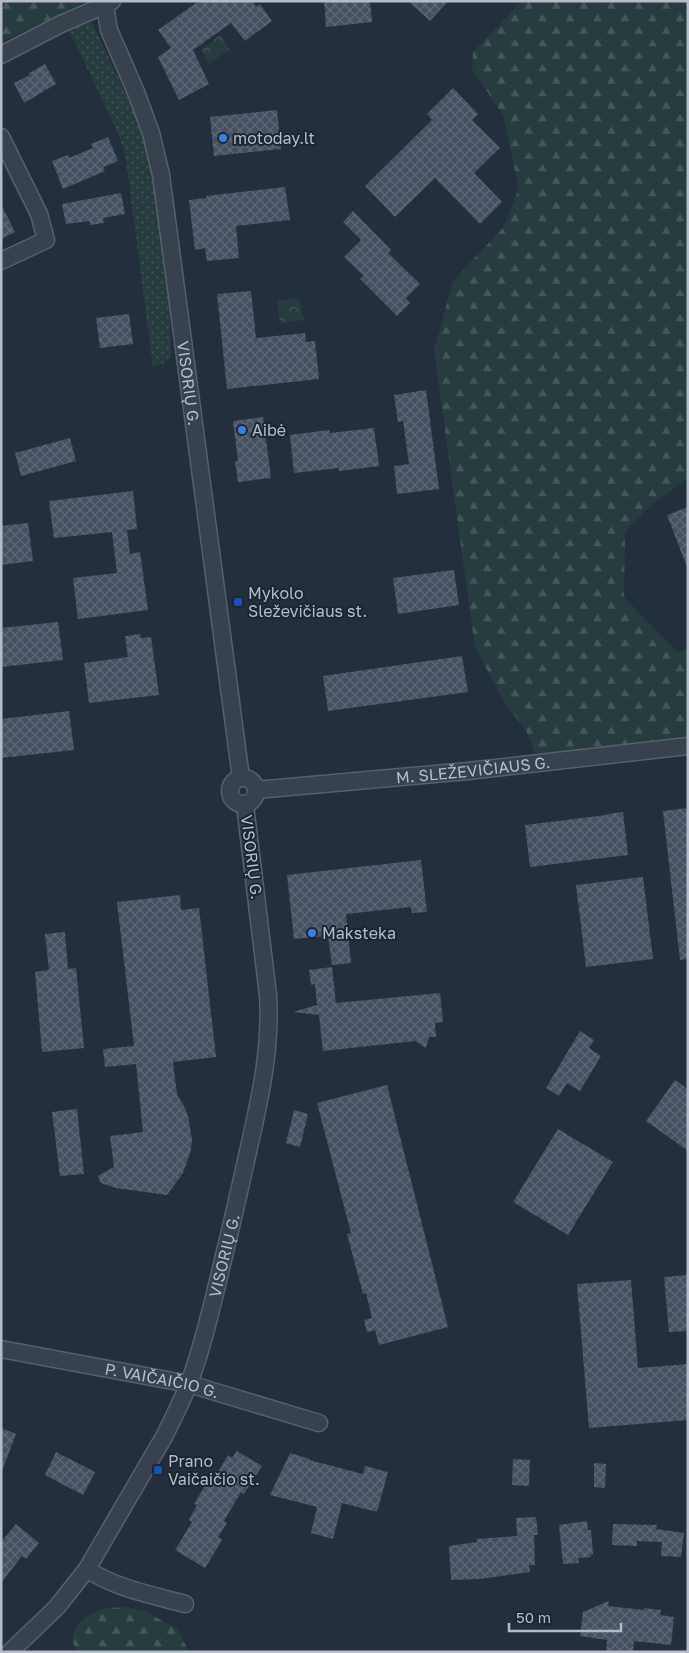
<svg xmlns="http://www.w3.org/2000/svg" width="689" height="1653" viewBox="0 0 689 1653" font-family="'Golos Text',sans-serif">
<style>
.grass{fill:url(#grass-dots)}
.forest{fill:url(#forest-firs)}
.park{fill:url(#park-crowns)}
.building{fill:url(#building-cross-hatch)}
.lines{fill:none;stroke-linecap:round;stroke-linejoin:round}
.street-casing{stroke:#565f6c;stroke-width:19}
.street{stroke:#38414e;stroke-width:16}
.shop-dot{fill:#3f7fe0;stroke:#1d2633;stroke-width:2}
.transit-dot{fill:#1a4fb4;stroke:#1d2633;stroke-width:2}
.labels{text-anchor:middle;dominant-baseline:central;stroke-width:4;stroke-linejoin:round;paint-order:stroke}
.poi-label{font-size:16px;fill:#b4bcc9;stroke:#1d2633;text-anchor:start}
.street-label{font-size:16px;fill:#b4bcc9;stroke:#1d2633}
</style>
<defs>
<pattern id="grass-dots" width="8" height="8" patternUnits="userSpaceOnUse" patternTransform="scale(1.25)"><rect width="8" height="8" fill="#263c3f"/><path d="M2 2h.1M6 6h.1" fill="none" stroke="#435659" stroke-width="1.8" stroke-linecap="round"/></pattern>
<pattern id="forest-firs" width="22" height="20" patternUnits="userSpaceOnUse" patternTransform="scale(1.25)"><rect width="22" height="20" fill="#263c3f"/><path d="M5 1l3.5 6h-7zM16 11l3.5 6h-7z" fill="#435659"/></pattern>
<pattern id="park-crowns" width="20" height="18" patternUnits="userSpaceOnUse" patternTransform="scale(1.25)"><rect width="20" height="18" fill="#263c3f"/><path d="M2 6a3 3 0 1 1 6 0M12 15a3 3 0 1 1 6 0" fill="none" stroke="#435659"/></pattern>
<pattern id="building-cross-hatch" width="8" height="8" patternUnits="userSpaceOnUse" patternTransform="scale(1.25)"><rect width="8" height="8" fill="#455162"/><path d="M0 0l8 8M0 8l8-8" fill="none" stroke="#5d6877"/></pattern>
</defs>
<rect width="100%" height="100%" fill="#242f3e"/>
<path class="grass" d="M62,15L92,23L135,112L151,164L169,293L171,357L163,363L153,367L125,153L114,124Z"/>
<path class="forest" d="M1,1H81V4L62,15L40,23L1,42Z
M522,1H688V478L649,507L625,532L624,597L678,653L688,649V740L536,756L526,730L506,705L475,648L434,350L453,281L503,228L519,188L503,115L472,69L473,52Z
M127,1607L147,1612L178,1630L189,1652H78C63,1634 85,1613 103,1609C111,1607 120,1608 127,1607Z"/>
<path class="park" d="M220,35L230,49L209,64L202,50Z
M299,298L304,320L280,323L277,301Z"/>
<path class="building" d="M199,1H252L256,7L260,4L272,21L245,41L231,23L193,50L209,84L179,100L158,57L171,48L158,30Z
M324,1H370L372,22L326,27Z
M408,1H448L430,21Z
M45,64L56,84L24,103L14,83L30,75L29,73Z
M453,88L478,114L472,120L500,148L474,173L502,202L480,224L435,178L395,217L365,186L432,120L427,114Z
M277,110L281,149L214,156L210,117Z
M108,137L118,161L103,167L105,171L63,189L52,161L68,155L69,158L93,148L91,144Z
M285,187L290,220L236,226L239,258L207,261L205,248L195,250L189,200L206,198V196Z
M121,193L125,214L103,218L104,223L90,225L89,221L66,224L62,204Z
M1,204L15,232L1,239Z
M353,211L391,250L388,253L420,284L406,298L410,303L397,316L360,279L364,276L344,257L361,240L343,222Z
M251,291L256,338L305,333L306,342L315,341L319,379L227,389L217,294Z
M129,314L133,344L100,348L96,318Z
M426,390L439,489L397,494L394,466L409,464L403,421L398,422L394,395Z
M263,417L271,478L238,482L235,461H238L233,421Z
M374,428L379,466L339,471V468L294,473L290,435L329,430L330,433Z
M70,438L76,461L21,476L15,453Z
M133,491L137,529L127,530L130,554L140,552L148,610L78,619L73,578L117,573L112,532L54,538L49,501Z
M688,507V567H687L667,515Z
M28,523L33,561L1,565V526Z
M454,570L459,605L398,614L393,578Z
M58,622L63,660L1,667V628Z
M140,634L141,638L151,637L159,695L89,703L84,663L128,657L125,636Z
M462,656L468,692L328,711L323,676Z
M69,711L74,750L1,758V719Z
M688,808V959L680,960L663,811Z
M623,812L628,855L530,867L525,825L607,815V814Z
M421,860L427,912L412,913L411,907L346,914L351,963L332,965L328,936L294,939L287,875Z
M643,877L653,959L586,967L576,885Z
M180,895L181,910L199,908L216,1057L173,1062L177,1095L184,1106L188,1116L192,1139L191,1150L183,1173L167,1195L116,1188L101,1183L98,1176L114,1167L110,1136L143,1132L136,1064L105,1067L103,1049L134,1046L117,902Z
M65,932L68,969L76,968L84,1048L42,1052L35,972L49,970L45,934Z
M332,967L336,1003L440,993L443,1022L435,1023L436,1037H429L426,1048L415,1041L323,1051L319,1015L293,1012L317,1005L315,984L311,985L309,970Z
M580,1031L594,1040L589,1048L601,1056L580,1091L567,1083L559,1096L546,1088Z
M675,1080L688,1089V1151L646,1121Z
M387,1085L448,1327L379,1345L375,1330L367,1332L364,1320L372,1318L366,1293L363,1294L347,1234L351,1233L317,1103Z
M77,1109L84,1174L60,1176L52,1112Z
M294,1110L308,1114L300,1147L286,1143Z
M558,1129L613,1162L568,1235L513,1202Z
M688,1275V1331L669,1332L664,1277Z
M631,1280L638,1368L688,1364V1420L589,1428L577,1284Z
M1,1428L16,1434L2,1471H1Z
M237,1451L262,1466L244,1494L241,1492L224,1521L227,1523L218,1537L222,1540L205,1568L175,1550L192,1522L189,1520L197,1505L194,1504L211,1475L215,1477L228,1455L232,1458Z
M56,1452L95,1472L83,1495L45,1475Z
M290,1453L310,1459L309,1460L363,1474L365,1466L388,1472L377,1512L342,1503L333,1539L311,1533L317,1507L270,1495Z
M513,1459L530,1460L529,1486L512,1485Z
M594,1463L606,1464L605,1488L594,1487Z
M536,1517L538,1535H534L535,1565H529L530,1572L479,1579L451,1580L449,1546L477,1542L476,1539L517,1536L516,1518Z
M587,1521L588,1530H591L593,1554L590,1555L591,1557L578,1558L579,1563L563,1564L559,1525Z
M16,1524L39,1543L26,1559L22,1556L1,1583V1542Z
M613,1524L657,1525L656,1529L684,1533L681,1557L661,1556L662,1542L637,1541V1546L612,1545Z
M609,1601L608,1606L643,1610L644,1608L661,1610L660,1615L674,1617L671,1645L634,1641L633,1652H606L607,1640L580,1636L583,1612Z"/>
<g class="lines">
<g class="street-casing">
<g id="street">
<path id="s1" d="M112,1L105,5L109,30L136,92L151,133L161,175L241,778"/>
<path d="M1,55L61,24L105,5"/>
<path d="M1,137L39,214L46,240L1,261"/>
<circle cx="243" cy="791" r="13"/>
<path id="s2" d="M256,790L468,771L688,746"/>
<path id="s3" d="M1,1349L189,1384L319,1423"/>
<path d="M87,1569C114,1588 153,1595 185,1604"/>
<path id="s4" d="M10,1652L57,1607L87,1569L165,1435C173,1418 182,1401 189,1383C201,1352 209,1318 217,1285C226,1248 235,1211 243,1174C256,1115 272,1056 268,995L245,805"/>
</g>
</g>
<use href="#street" class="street"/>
</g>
<g class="shop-dot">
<circle cx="223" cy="138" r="5"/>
<circle cx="242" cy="430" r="5"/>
<circle cx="312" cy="933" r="5"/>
</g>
<g class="transit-dot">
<rect x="233" y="597" width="10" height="10" rx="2.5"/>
<rect x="153" y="1465" width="10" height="10" rx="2.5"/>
</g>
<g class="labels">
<g class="poi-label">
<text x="233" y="138">motoday.lt</text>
<text x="252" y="430">Aibė</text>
<text x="248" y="593">Mykolo<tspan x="248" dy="18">Sleževičiaus st.</tspan></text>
<text x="322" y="933">Maksteka</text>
<text x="168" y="1461">Prano<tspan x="168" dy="18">Vaičaičio st.</tspan></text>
</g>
<g class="street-label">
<text stroke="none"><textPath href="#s1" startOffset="398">VISORIŲ G.</textPath></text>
<text stroke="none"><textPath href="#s2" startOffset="218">M. SLEŽEVIČIAUS G.</textPath></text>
<text transform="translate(252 857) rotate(83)">VISORIŲ G.</text>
<text stroke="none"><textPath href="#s4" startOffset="458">VISORIŲ G.</textPath></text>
<text stroke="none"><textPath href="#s3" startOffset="164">P. VAIČAIČIO G.</textPath></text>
</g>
</g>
<rect width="689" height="1653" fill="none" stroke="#b4bcc9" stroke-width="5"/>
<path d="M509 1623v8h112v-8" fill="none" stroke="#b4bcc9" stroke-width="2.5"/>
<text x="516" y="1623" font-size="15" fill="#b4bcc9" stroke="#1d2633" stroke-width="4" paint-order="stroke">50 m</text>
</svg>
